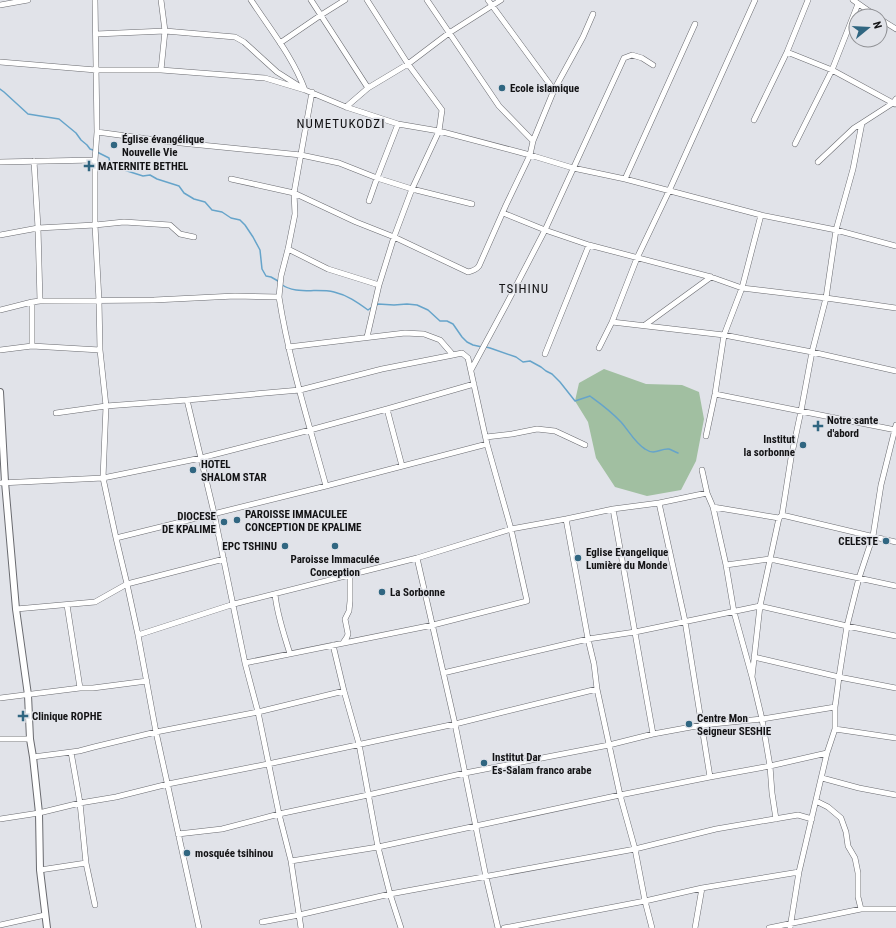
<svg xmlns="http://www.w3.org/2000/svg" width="896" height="928" viewBox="0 0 896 928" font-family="'Roboto Condensed',sans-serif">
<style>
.green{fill:#a1bfa1}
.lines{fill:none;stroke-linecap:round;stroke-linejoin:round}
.stream{stroke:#66a4ca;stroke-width:1.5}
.minor-casing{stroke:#696a6f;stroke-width:6}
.tertiary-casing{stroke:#696a6f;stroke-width:8}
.minor{stroke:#fff;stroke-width:5}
.tertiary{stroke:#fff;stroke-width:6}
.poi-dot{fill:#306681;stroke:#e1e3e9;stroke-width:1.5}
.labels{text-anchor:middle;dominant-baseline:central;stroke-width:3;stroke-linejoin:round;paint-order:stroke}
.poi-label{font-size:11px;font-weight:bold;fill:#131315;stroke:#e1e3e9;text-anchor:start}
.quarter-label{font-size:13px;letter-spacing:1px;fill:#131315;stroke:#e1e3e9}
</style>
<rect width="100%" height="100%" fill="#e1e3e9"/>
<path class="green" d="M604,369L646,384L682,385L699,392L704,419L696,461L681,490L647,496L615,487L596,458L588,422L575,401L579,383Z"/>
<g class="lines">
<path class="stream" d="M0,89L4,92L28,114L59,119L76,133L81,140L87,145L90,149L93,150
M97,152L109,158L110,164L115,169H121L143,176L150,175L157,179L179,186L184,193L194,199L205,202L212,210L222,212L231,218L240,220L245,225L253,237L260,250L262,269L266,276L271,277L278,281
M281,284C295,295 318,288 334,292C347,295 357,302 368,310L372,307
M376,305L378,304L394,305L407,304L417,305L428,310L440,321H447L453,324L462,337L467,342L473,345L482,347
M486,347L490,348L516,357L523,362L530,361L541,367L546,371L552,374L560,382L575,401L590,396C601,404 611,411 621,422C629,431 635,443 645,449C655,456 660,448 669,449C672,450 675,452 678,453"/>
<g class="minor-casing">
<path id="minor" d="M95,0L97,132L95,160V225L99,301L100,350L106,406L103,478L116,538L127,584L138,635L156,732L199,928
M161,0L165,31L161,70
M251,0C270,29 293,57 305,90
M311,0L368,88
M367,0L408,64L442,110L439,131L412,189L394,237L379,285L367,337
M427,0L499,106L533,141
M488,0L554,90
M755,0L669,191L637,258L612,322L724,335L812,352L896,371
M853,0L876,16
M0,5L28,0
M880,19L896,29
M96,34L165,31L235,37L244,42L277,72L299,86
M280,43L321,15L345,0
M787,52L832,70L895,104
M0,62L96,70H161L265,78L305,90L346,107L398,124L439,131L530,155L573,168L625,179L761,215L836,230L896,246
M346,107L368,88L408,64L449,33L501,0
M754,120L787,52L808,0
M97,132L171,142L301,155L339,163L377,178L412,189L472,204
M795,144L832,70L858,4
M34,161L38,228L40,301
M0,162L95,160
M818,162L854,128L862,123
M231,179L294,193L356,222L394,237L468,272C473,271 476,270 479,266L506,205L530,155L533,141L554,90L583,37L593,14
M625,179L695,24
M369,201L377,178L398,124
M503,213L545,230L589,245L711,277L742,288L826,298L896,308
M0,235L38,228L95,225L124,222L170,225L180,234L194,237
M288,249L328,269L379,285
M279,297L281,276L288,249L295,214L294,193L312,92
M32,302V346
M0,310L32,302L40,301L154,300L235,296L279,297C289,361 309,424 326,486
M645,325L711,277
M599,348L612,322
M0,350L32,346L100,350
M545,354L589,245
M471,370L506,305L545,230L624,58L632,55L642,58L653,65
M715,394L896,430
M187,400L214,513L245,663L258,712L279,814L291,861L301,928
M387,409L402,466
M56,413L106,406L187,400L300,390L382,369L453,355
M706,436L715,394L724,335L742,288L761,215
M486,437L512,434L537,429L555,431L585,445
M702,470L707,493L713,507L726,565L734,612L752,677L762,719L770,766L772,793L776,819
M0,483L103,478L201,458L310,430L387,409L474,384
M659,503L685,621L710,777
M713,507L779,518
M613,509L653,734
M782,515L896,542
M566,519L588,639L594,664L597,689L620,795L635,849L645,901L652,928
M116,538L326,486L487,444
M726,565L770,559L896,586
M275,594C277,615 284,634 290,654
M67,605L80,688
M16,609L95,602L127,584L224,559
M138,635L234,604L417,558
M343,643L347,637L348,634L345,619L349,611L350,601V575
M333,645L344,691L359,744L378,847L390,894L401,928
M754,657L839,677L896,688
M245,663L433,625L527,601L511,529L487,444L468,358L462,353L453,355L440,340L424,334L405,333L288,347
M443,673L588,639L635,632L760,606L847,626L896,636
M752,677L760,606L779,518L782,515L791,458L801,411L812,352L826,298L836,230L853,169L862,123L893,103L896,99
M0,698L80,688H93L147,681
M835,729L896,738
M0,739H30
M71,752L80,803L86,863L95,905
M33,757L79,751L94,747L156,732L258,712L344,691
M822,778L859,788L896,795
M816,801L828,807L841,818L846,832L848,846L855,858L858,873V897L861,909
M0,819L39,813L80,803L116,797L168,784L268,764L455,724L597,689
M178,834L222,829L279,814L368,795L465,773L609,745L653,734L702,725L762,719L835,707
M291,861L378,847L620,795L710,777L770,766L827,753
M40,870L86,863
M262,922L299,915L390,894L635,849L716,829L798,815L812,819
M0,925L45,915
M498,928L486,877L455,724L417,558L511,529L566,519L613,509L659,503L707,493
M504,928L645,901L702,888
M695,928L702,888L799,872L827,753L835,729V707L839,677L847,626L859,578L873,536L881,485L896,425
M769,928L861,909H896
M790,928L799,872"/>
</g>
<g class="tertiary-casing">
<path id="tertiary" d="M0,392L5,482L16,609L28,695L30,739L33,757L39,813L40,870L47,928"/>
</g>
<use href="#minor" class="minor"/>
<use href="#tertiary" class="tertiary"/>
</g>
<g class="poi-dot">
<circle cx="502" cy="88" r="4"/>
<circle cx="114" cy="145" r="4"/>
<path d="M87 160h4v4h4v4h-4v4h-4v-4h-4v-4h4z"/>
<path d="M816 420h4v4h4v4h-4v4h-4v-4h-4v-4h4z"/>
<circle cx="803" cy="445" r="4"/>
<circle cx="193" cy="470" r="4"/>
<circle cx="237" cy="520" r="4"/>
<circle cx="224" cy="522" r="4"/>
<circle cx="886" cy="541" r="4"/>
<circle cx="285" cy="546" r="4"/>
<circle cx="335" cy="546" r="4"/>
<circle cx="578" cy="558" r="4"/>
<circle cx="382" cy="592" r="4"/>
<path d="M21 710h4v4h4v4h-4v4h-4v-4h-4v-4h4z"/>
<circle cx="689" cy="724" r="4"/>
<circle cx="484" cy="763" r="4"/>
<circle cx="187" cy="853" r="4"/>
</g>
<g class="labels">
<g class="poi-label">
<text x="510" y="88">Ecole islamique</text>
<text x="122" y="139">Église évangélique<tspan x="122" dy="13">Nouvelle Vie</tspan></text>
<text x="98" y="166">MATERNITE BETHEL</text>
<text x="827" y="420">Notre sante<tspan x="827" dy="13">d'abord</tspan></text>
<text x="795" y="439" text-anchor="end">Institut<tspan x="795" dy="13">la sorbonne</tspan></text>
<text x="201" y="464">HOTEL<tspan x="201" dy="13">SHALOM STAR</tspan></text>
<text x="245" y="514">PAROISSE IMMACULEE<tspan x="245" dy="13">CONCEPTION DE KPALIME</tspan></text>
<text x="216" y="516" text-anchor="end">DIOCESE<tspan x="216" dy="13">DE KPALIME</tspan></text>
<text x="878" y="541" text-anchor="end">CELESTE</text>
<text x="277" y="546" text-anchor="end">EPC TSHINU</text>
<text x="586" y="552">Eglise Evangelique<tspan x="586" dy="13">Lumière du Monde</tspan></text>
<text x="335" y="559" text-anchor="middle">Paroisse Immaculée<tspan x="335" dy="13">Conception</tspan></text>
<text x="390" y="592">La Sorbonne</text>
<text x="32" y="716">Clinique ROPHE</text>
<text x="697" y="718">Centre Mon<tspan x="697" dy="13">Seigneur SESHIE</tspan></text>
<text x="492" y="757">Institut Dar<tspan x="492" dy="13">Es-Salam franco arabe</tspan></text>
<text x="195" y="853">mosquée tsihinou</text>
</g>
<g class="quarter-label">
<text x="341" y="123">NUMETUKODZI</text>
<text x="524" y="288">TSIHINU</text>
</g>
</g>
<g transform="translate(868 28) rotate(72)"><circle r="19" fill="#e1e3e9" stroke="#8f9094"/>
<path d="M0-3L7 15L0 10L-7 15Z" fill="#306681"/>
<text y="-6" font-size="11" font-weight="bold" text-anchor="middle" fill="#131315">N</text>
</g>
</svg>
